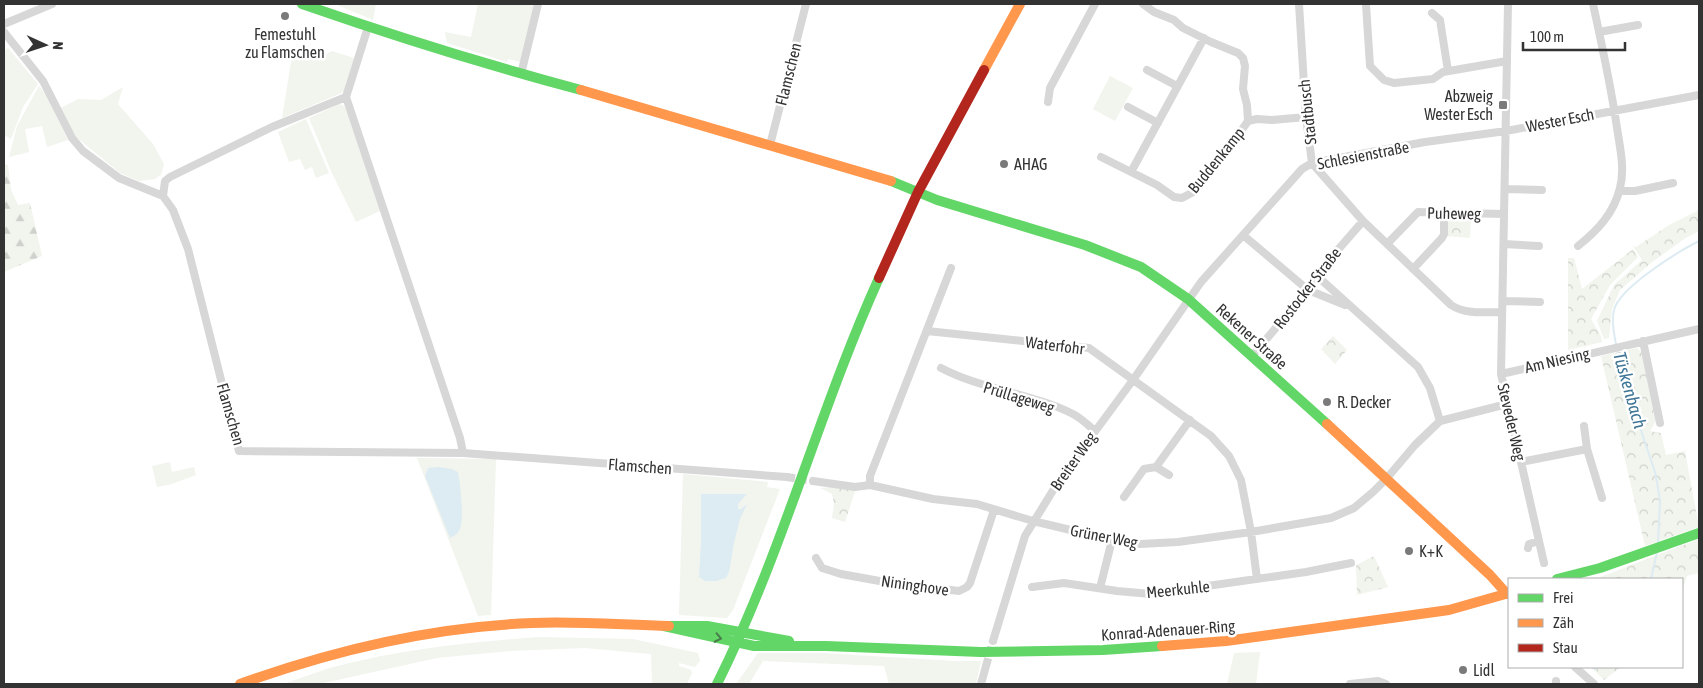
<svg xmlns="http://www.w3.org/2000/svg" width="1703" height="688" viewBox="0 0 1703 688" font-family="'Asap Condensed',sans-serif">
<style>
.grass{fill:#f1f5ed}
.forest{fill:url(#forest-firs)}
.park{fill:url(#park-crowns)}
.water{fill:#ddebf3}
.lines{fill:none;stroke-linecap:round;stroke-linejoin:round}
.stream{stroke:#ddebf3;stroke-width:2}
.street-tunnel{stroke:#d6d6d6;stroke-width:8;stroke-dasharray:8 4;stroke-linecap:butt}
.street{stroke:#d7d7d7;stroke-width:8}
.fast{stroke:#63d668;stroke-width:10}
.slow{stroke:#ff974d;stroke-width:10}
.jam{stroke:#b3261e;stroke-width:10}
.oneway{stroke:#497c4b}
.poi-dot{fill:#7a7a7a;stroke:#fff;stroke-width:2}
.labels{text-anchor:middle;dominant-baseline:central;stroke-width:5;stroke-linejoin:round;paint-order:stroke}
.poi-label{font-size:16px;fill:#333;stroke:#fff;text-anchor:start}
.street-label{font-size:16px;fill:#333;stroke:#fff}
.water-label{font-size:18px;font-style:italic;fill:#3f7597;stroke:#fff}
</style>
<defs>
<pattern id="forest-firs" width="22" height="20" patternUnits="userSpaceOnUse" patternTransform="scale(1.25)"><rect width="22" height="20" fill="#f1f5ed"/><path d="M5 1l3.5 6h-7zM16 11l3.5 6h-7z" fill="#cfd2cc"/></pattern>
<pattern id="park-crowns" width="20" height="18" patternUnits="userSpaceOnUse" patternTransform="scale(1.25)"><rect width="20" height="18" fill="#f1f5ed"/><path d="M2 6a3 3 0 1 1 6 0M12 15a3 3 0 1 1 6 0" fill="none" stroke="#cfd2cc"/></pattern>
</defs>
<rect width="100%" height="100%" fill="#fff"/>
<path class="grass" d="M335,4H376L373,20Z
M478,4H534L521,62L508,59L507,62L447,43L445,32L471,37Z
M8,48L38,84L23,107L11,139L4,135V51Z
M293,50L317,59L332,51L354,58L344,92L282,118Z
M1110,76L1133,88L1115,121L1093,109Z
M39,86L46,95L68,140L47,147L42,126L25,129L29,152L9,157L17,126Z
M123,87L118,104L153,144L164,164L161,175L155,179L139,181L120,173L75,136L61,108L78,99L101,100Z
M340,104L345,107L380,211L356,222L331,171L309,118Z
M306,119L329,173L316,178L312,167L305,170L300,159L289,162L278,132Z
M417,458L496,459L491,615L478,616Z
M170,462L172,472L194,467L196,475L172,484L157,487L152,466Z
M683,474L768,482L767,487L780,489L733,610L727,618L679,615Z
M538,637L633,639L698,653L700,661L695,667L679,663V666L691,670L692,673L687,684H652L651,654L585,648L509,651L437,658L319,684H283C301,678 319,671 337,666C403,649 471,642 538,637Z
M1260,652L1256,684H1227L1234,653Z
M758,653H822L954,661H981L976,684H889L884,666L763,661L749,684H736Z"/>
<path class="forest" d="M4,164L8,165L11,190L18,205L30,203L42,256L4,272Z"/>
<path class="park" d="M1699,210V231L1684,239L1651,263L1620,290L1612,309L1609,338L1604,339L1597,321L1614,285L1642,260L1633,246L1636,247L1669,225Z
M1446,216H1471L1470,238L1445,236Z
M1633,249L1638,257L1610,285L1591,319L1601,336L1602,342L1568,350V258H1574L1582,289Z
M1333,336L1347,350L1335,364L1321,349Z
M1637,348L1642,353L1657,419L1650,431L1661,433L1666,455L1685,451L1699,527L1645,546L1601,356Z
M830,487L856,488L845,522L832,518L834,504L832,494L821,488Z
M1699,539V573L1687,576L1682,591V579H1595Z
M1374,556L1388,587L1357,595L1356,565Z
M1591,667H1621L1604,680Z"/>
<path class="water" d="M440,467L452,469L458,472C460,483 465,523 459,531C457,535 453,536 450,538L425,476L428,468Z
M701,494H747L738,504V509H741L747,504L740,519L734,543L729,572L726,578L716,581H705L699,577L701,543Z"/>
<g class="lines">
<path class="stream" d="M1616,344C1614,334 1611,321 1614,310C1619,288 1679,251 1699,241
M1617,349L1624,380L1655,472L1658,488L1660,501L1658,543
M1651,579L1657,552
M1595,669L1599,667"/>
<path class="street-tunnel" d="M787,477L813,481
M986,666L993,641"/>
<path class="street" d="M1143,4L1154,12L1174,20L1183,28L1211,42L1238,53L1243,58L1245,66L1243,89L1247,105L1248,121L1257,119L1272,120L1306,117
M1299,4L1306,117L1312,163L1363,221L1451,305C1466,315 1485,312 1502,312
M1366,4L1370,66L1384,80L1394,83L1433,79L1443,72L1507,61
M1508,4L1501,374L1544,563
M1432,13L1440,20L1448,71
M4,24L52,4
M4,32L43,81L72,138L83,151L119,178L163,196L165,181L170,177L272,127L346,97L368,27
M1599,32L1638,25
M1147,70L1177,86
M521,74L538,4
M1048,102L1050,88L1095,4
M1128,107L1158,123
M770,145L806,4
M1101,157L1157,185L1174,197L1182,198L1195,191L1211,165L1230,147L1248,121
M1131,172L1204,38
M1505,189L1542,190
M1620,191H1635L1673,183
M163,196L173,210L188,249L239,451L463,453L460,438L346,97
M1243,235L1308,290L1345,305
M1387,244L1418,212L1504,214
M1504,244L1539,246
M1578,246C1598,230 1614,213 1620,188C1625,168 1620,148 1617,128C1611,86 1602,45 1593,4
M1413,269L1442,238L1444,234V212
M1316,275L1418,367L1430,388L1440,421
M1503,301L1540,302
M927,331L1089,348L1211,436L1229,456L1241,480L1251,532L1257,579
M1643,341L1660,423
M1252,356L1308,290L1316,275L1363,221
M941,368C983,390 1031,393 1073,414C1081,418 1088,425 1095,431
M1501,374L1699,329
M1587,449L1602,498
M463,453L787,477
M1521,462L1587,449L1584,426
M1156,467L1169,475
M813,481L855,487L870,485L933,499L977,504L1033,521L1112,540L1140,544L1178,542L1251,532L1331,518L1354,508L1373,492L1387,478L1415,445L1440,421L1507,404
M870,485V476L951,268
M1124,497L1144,469L1156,467L1190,420
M1528,548L1529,544L1539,541
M816,558L822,568L841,574L885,582L959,591L967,587L970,583L994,510
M1032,587L1064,583L1117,591L1151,594L1306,572L1351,563
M1100,588L1112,540
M993,641L1025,536L1060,479L1133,380L1201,282L1302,169L1312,163L1425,142L1506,131L1699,95
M1575,667L1594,684
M981,684L986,666
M1350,684L1378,681L1386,684
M1556,684V681"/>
<path class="fast" d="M302,4C394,36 487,65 581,90
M891,181L937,200L1085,245L1141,267L1188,299L1327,424
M1557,579L1600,568L1699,533
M664,626L754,646H826L981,652L1103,650L1162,646
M669,626H707L789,641
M717,684C782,554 819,411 879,278"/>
<path class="slow" d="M984,70L1020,4
M581,90L891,181
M1327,424L1490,575L1507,594
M1162,646L1226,641L1449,610L1509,593
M240,684C334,650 432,627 532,623C578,621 623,625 669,626"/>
<path class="jam" d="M879,278L918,192L984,70"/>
</g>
<defs><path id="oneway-chevron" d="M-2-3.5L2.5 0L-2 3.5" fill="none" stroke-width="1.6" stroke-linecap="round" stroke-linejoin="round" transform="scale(1.25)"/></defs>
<use class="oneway" href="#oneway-chevron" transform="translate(718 638) rotate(12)"/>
<g class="poi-dot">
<circle cx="285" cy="16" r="5"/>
<rect x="1498" y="100" width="10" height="10" rx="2.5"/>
<circle cx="1004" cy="164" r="5"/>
<circle cx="1327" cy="402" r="5"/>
<circle cx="1409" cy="551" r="5"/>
<circle cx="1463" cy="670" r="5"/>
</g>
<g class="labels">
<g class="poi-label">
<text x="285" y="34" text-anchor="middle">Femestuhl<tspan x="285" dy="18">zu Flamschen</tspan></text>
<text x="1493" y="96" text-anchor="end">Abzweig<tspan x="1493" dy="18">Wester Esch</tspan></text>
<text x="1014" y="164">AHAG</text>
<text x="1337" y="402">R. Decker</text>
<text x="1419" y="551">K+K</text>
<text x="1473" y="670">Lidl</text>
</g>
<g class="street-label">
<text transform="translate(788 74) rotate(-76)">Flamschen</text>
<text transform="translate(1307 112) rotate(-96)">Stadtbusch</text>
<text transform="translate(1560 120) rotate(-11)">Wester Esch</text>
<text transform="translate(1363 155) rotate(-11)">Schlesienstraße</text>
<text transform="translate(1216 160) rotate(-51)">Buddenkamp</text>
<text transform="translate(1454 213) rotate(1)">Puheweg</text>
<text transform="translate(1307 288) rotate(-52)">Rostocker Straße</text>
<text transform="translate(1252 336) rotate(42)">Rekener Straße</text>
<text transform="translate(1055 345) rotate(7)">Waterfohr</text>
<text transform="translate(1557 360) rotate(-13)">Am Niesing</text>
<text transform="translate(1019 397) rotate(17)">Prüllageweg</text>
<text transform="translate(231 414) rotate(74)">Flamschen</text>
<text transform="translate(1512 422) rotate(77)">Steveder Weg</text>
<text transform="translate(1073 461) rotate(-55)">Breiter Weg</text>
<text transform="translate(640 466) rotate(4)">Flamschen</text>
<text transform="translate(1104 536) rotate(11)">Grüner Weg</text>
<text transform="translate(915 585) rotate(8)">Nininghove</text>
<text transform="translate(1178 589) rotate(-6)">Meerkuhle</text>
<text transform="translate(1168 630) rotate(-4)">Konrad-Adenauer-Ring</text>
</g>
<g class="water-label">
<text transform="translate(1630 390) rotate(74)">Tüskenbach</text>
</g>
</g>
<rect width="1703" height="688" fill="none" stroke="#333333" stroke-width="10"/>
<rect x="1508" y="578" width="175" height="90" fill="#ffffff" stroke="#adadad"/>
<rect x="1518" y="594" width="25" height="8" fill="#63d668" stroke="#adadad"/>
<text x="1553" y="603" font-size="15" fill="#333333">Frei</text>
<rect x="1518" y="619" width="25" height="8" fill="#ff974d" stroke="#adadad"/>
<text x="1553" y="628" font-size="15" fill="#333333">Zäh</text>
<rect x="1518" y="644" width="25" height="8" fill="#b3261e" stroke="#adadad"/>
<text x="1553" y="653" font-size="15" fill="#333333">Stau</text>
<g transform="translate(45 45) rotate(93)" stroke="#ffffff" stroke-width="4" paint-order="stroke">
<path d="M0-4L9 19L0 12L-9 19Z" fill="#333333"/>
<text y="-8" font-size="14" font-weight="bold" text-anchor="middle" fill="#333333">N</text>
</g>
<path d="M1523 42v8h102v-8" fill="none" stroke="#333333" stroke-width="2.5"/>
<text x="1530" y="42" font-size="15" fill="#333333" stroke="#ffffff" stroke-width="4" paint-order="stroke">100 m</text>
</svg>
